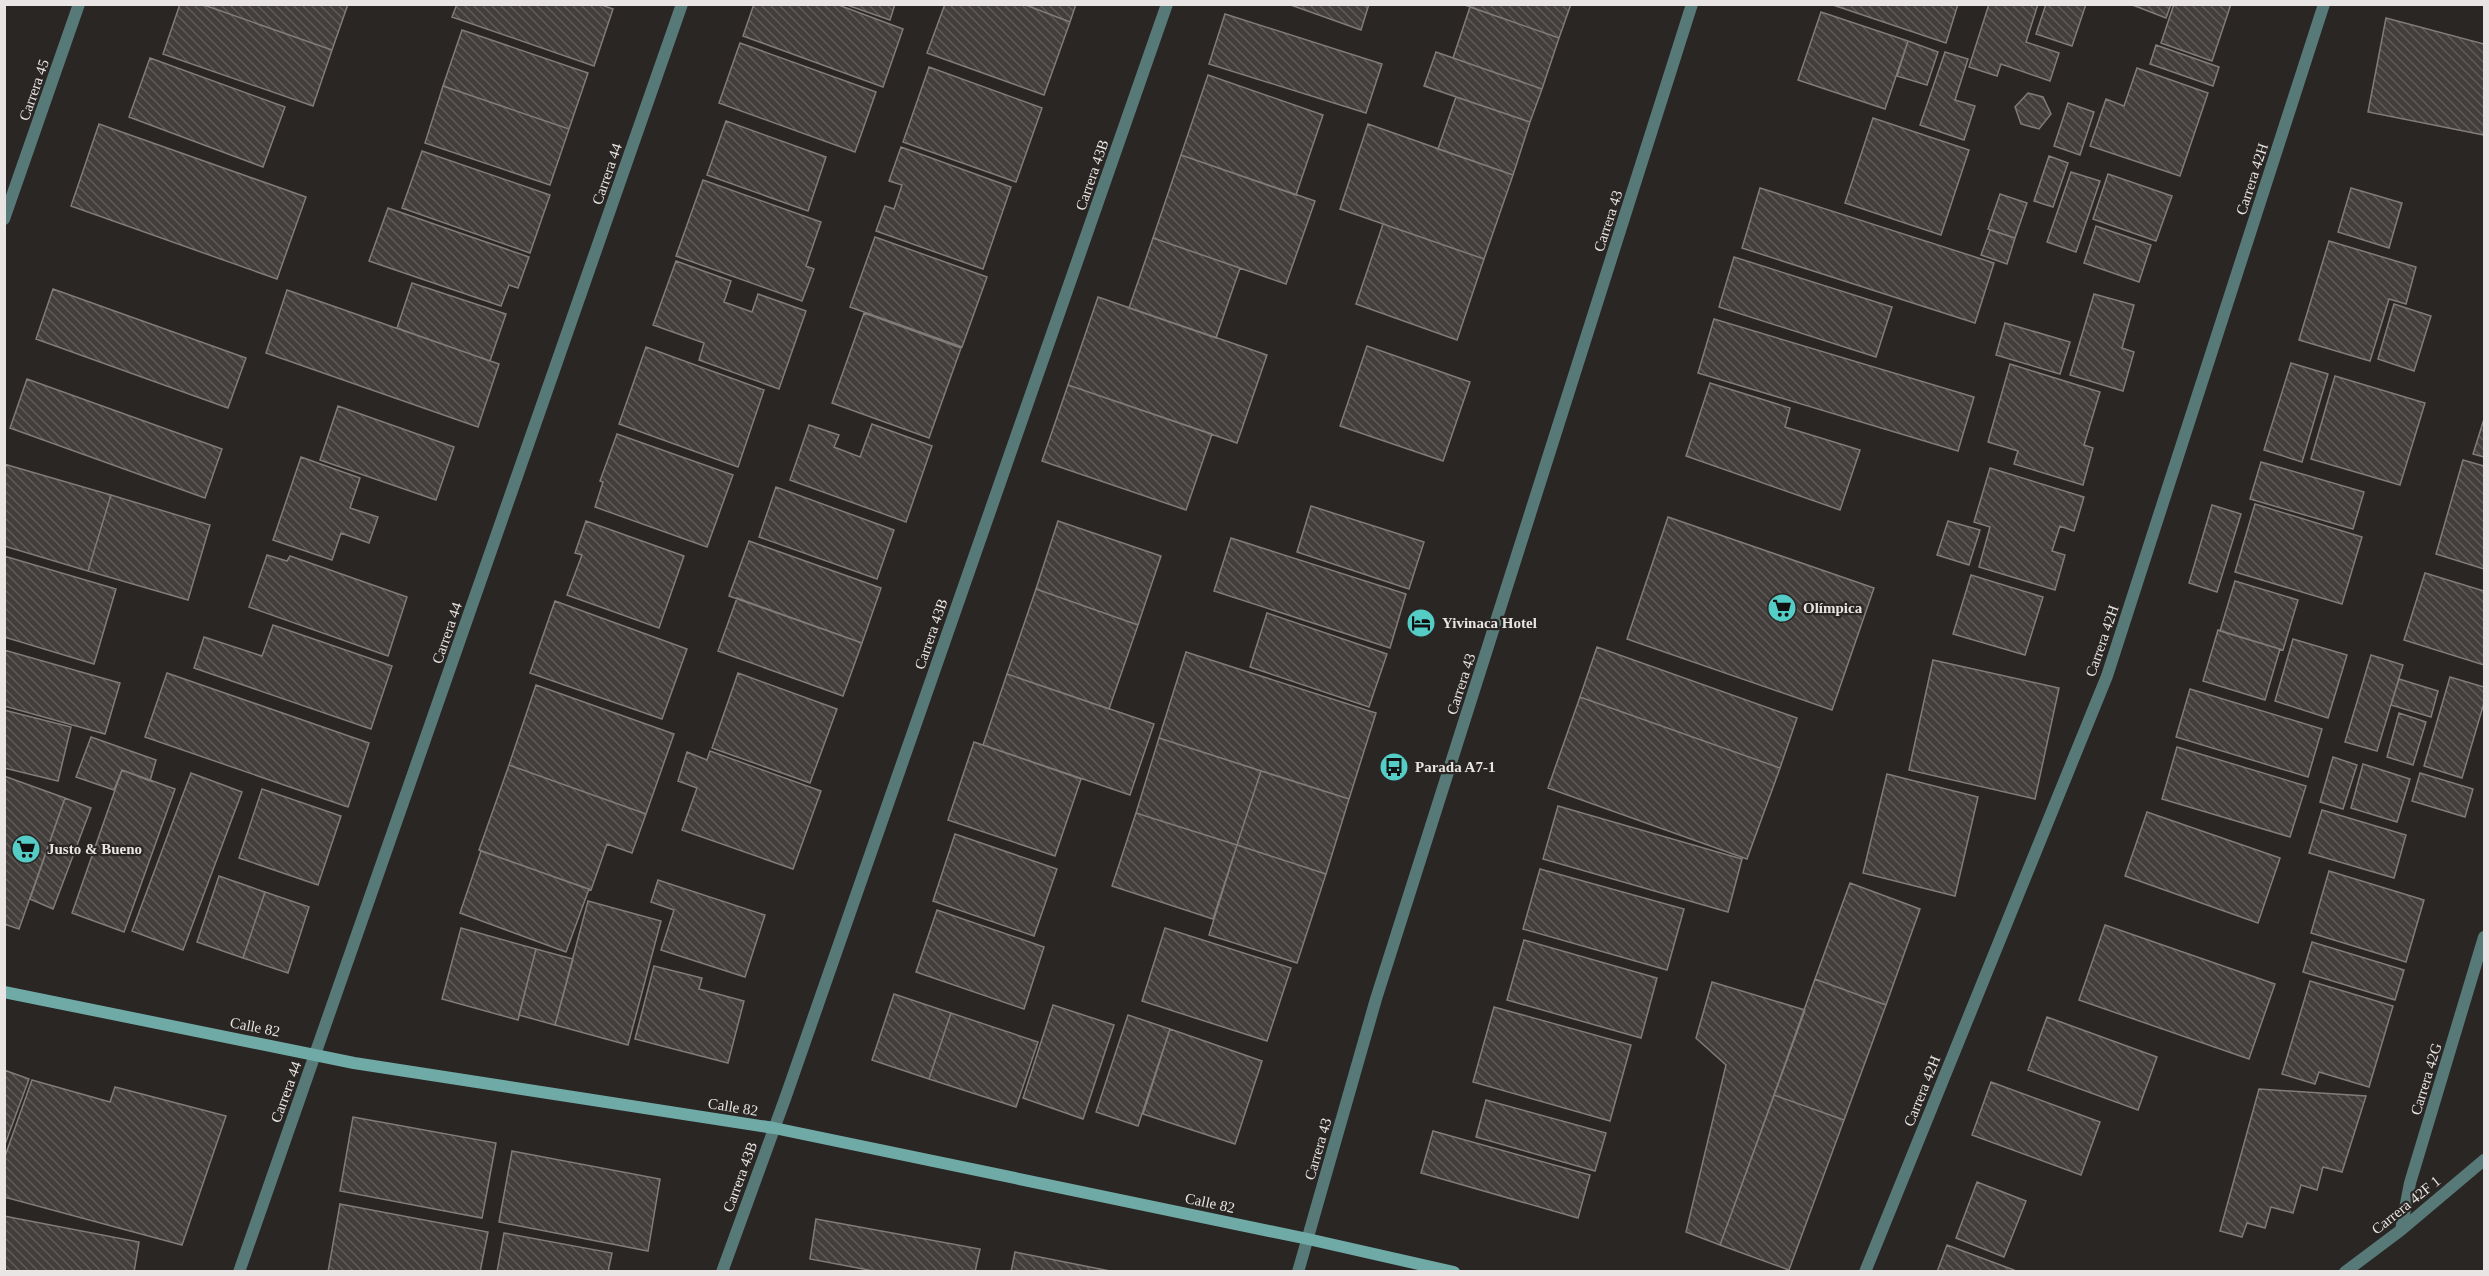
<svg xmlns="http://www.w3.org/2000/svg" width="2489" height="1276" viewBox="0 0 2489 1276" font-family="'Times New Roman',serif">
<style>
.building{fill:url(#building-back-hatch);stroke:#817b79;stroke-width:1.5}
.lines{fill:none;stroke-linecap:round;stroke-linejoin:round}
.minor{stroke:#577a78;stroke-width:12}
.tertiary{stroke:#577a78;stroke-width:12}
.secondary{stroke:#70aaa6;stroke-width:12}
.labels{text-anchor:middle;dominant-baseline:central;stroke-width:4.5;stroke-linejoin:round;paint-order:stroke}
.street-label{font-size:15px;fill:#e9e5e4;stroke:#2a2624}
.poi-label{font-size:15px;font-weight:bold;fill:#e9e5e4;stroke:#2a2624;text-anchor:start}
</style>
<defs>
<pattern id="building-back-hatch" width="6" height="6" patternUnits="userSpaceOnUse" patternTransform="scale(1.5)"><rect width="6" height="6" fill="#433e3c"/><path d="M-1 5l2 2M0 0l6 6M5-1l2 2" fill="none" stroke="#5e5a58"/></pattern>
</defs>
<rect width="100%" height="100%" fill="#2a2624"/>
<path class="building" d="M180,4H201L332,50L313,106L163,54Z
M201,4H348L332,50Z
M457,4H599L613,9L594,66L452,17Z
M754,4H836L903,29L883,87L743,36Z
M844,4H895L890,20Z
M945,4H1023L1070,22L1044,95L927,53Z
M1023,4H1076L1070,22Z
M1288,4H1369L1361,30Z
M1462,4H1571L1559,38Z
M1830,4H1958L1946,43Z
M1989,4H2038L2026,42L2059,53L2050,81L2001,64L1997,76L1969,67Z
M2046,4H2086L2072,46L2036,34Z
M2130,4H2171L2166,18Z
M2174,4H2231L2212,61L2161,43Z
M1470,7L1559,38L1542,89L1453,58Z
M1821,12L1908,41L1885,109L1798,80Z
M1225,14L1382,64L1366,113L1209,64Z
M2386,18L2484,44V135L2368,112Z
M462,30L588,73L569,129L443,86Z
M1908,41L1938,52L1927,85L1897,76Z
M740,43L876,92L855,152L719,103Z
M2156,45L2219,67L2213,86L2150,64Z
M1436,52L1542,89L1530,122L1424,86Z
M1945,52L1968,59L1955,100L1975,106L1964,140L1920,125Z
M150,58L285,107L263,167L129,117Z
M929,67L1042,108L1016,182L903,142Z
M2137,68L2208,93L2180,176L2090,146L2106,99L2124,106Z
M1208,75L1323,115L1296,195L1181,155Z
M443,86L569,129L550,185L425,143Z
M2028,93L2043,97L2051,114L2039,129L2021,124L2015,107Z
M1456,97L1530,122L1513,175L1438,149Z
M2068,103L2094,112L2080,155L2054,146Z
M1873,118L1969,150L1941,235L1845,203Z
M726,121L826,157L808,211L707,175Z
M99,124L306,197L277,279L71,206Z
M1368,124L1513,175L1484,259L1340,209Z
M901,147L1011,187L983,269L876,231L885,206L894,209L902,185L889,181Z
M422,151L550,195L530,253L402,208Z
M1181,155L1315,201L1286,284L1153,238Z
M2049,156L2068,163L2053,207L2034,201Z
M2071,172L2100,181L2076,252L2047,242Z
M2108,174L2172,196L2156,241L2093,219Z
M703,180L821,222L806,266L814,269L802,301L676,256Z
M1760,188L1994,263L1975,323L1742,248Z
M2351,188L2402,203L2389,248L2338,232Z
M2000,194L2027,203L2015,238L1988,229Z
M388,208L529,257L518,288L509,285L501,306L369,261Z
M1383,224L1484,259L1457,340L1356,304Z
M2096,226L2151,245L2139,282L2084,263Z
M1990,230L2015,238L2007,264L1981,255Z
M875,237L987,277L962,347L850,307Z
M1153,238L1240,268L1216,338L1129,308Z
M2329,241L2416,267L2406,304L2389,299L2370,361L2299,340Z
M1734,257L1892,307L1876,357L1719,307Z
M676,261L731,281L724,302L752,312L758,294L806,311L779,389L699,360L704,343L653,325Z
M412,283L506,314L490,361L397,328Z
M53,289L246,358L228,408L36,339Z
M287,290L499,364L478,427L266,353Z
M2094,294L2134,305L2122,348L2134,352L2123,391L2070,375Z
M1098,297L1267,355L1237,443L1068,385Z
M2394,304L2431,316L2414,371L2378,359Z
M864,313L961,348L929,438L832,403Z
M1714,319L1974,397L1958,451L1698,373Z
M2005,323L2070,342L2060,374L1996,355Z
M1367,346L1470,382L1443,461L1340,426Z
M646,347L764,390L738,467L619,424Z
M2291,363L2328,374L2302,462L2264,450Z
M2010,364L2100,392L2084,445L2093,448L2083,485L2014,464L2018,451L1988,442Z
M2335,376L2425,403L2400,485L2311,459Z
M27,379L222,449L205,498L10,428Z
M1710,383L1790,408L1785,427L1860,450L1840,510L1686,456Z
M1068,385L1212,434L1186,510L1042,461Z
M338,406L454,447L436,500L320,460Z
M2484,419V457L2473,454Z
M872,424L932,446L906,522L790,480L809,425L839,435L834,447L860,457Z
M617,434L733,475L707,547L595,507L603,482L600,481Z
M301,457L360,478L350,508L378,517L369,543L341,533L332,560L273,540Z
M2463,460L2484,466V569L2436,554Z
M2261,462L2364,492L2353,529L2250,499Z
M4,464L111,495L88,571L4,546Z
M1990,468L2084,497L2074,531L2060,526L2052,551L2065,555L2055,590L1979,567L1990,527L1974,522Z
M776,487L894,530L877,579L759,537Z
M111,495L210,525L188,600L88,571Z
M2255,504L2362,537L2342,604L2235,572Z
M2212,505L2241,514L2217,592L2189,583Z
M1311,506L1424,542L1409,589L1297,552Z
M1668,517L1874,588L1832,710L1627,639Z
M586,521L684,556L659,628L567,595L582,555L575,553Z
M1058,521L1161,556L1138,625L1036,589Z
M1948,521L1980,530L1969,565L1937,555Z
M1231,538L1406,594L1390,648L1214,591Z
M749,541L881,588L862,643L729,596Z
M267,555L287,561L290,556L407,597L388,656L249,607Z
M4,556L116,589L94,664L4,637Z
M2425,573L2484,591V665L2404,640Z
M1971,575L2043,597L2025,655L1953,634Z
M2235,581L2298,600L2283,650L2220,631Z
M1036,589L1138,625L1109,709L1007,674Z
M737,598L862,643L843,696L718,651Z
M555,601L687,649L662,719L530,673Z
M1267,613L1387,654L1369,707L1250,667Z
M273,625L392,666L371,729L194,668L204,637L262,656Z
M2218,630L2280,649L2265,700L2203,681Z
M2293,639L2347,655L2328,718L2275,701Z
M1597,647L1797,718L1780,768L1580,697Z
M4,650L120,683L105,734L4,706Z
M1186,652L1376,713L1349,799L1159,738Z
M2371,655L2403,665L2377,751L2345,742Z
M1933,660L2059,688L2035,799L1909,770Z
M167,673L369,743L348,807L145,737Z
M738,673L837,709L810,783L712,748Z
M1007,674L1154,724L1130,795L983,745Z
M2450,677L2484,687V703L2462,778L2424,766Z
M2399,679L2438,691L2431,717L2391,705Z
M536,685L674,734L646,814L509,765Z
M2190,689L2322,729L2308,777L2176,737Z
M1580,697L1780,768L1747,859L1548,788Z
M4,710L71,727L58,781L4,768Z
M2399,713L2426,722L2413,765L2387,757Z
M91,737L156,760L150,781L122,770L114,790L76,777Z
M1159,738L1261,771L1237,845L1136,813Z
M974,742L1081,779L1055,856L948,820Z
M2177,747L2306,786L2290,837L2162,799Z
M710,751L821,791L793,869L682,830L697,788L678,781L687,752L707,760Z
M2333,757L2357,765L2343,809L2320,802Z
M2363,764L2410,779L2397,822L2351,808Z
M509,765L646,814L632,853L607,844L591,890L479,850Z
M122,770L175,789L124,932L72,913Z
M1261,771L1349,799L1326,874L1237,845Z
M191,773L242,792L183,950L132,931Z
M2420,773L2473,789L2465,817L2412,801Z
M1887,774L1978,797L1955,896L1863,873Z
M4,776L65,798L19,929L4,924Z
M262,789L341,816L318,885L239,858Z
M65,798L91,808L53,909L30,899Z
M1558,806L1742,859L1728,912L1543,859Z
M2322,810L2406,835L2394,878L2309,853Z
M2147,812L2280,858L2258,923L2125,876Z
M1136,813L1237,845L1213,919L1112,886Z
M955,834L1057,869L1034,936L933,901Z
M1237,845L1326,874L1297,963L1209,935Z
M481,851L589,889L566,952L460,913Z
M1540,869L1684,909L1667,970L1523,929Z
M2329,871L2424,900L2406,962L2311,933Z
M219,876L265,892L243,958L197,942Z
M658,880L765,915L745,977L661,950L674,910L651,902Z
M1850,883L1920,909L1886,1005L1815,979Z
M265,892L309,907L288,973L243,958Z
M588,901L661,921L628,1045L555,1025Z
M937,910L1044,947L1024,1009L916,972Z
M2105,925L2275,984L2249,1059L2079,1000Z
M461,928L536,949L518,1020L442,999Z
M1165,928L1291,968L1267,1041L1142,1001Z
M1524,940L1657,978L1641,1038L1507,1000Z
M2312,942L2404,970L2395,1000L2303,972Z
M536,949L573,959L555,1025L519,1015Z
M654,966L702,978L699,989L744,1001L728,1063L635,1039Z
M1815,979L1886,1005L1844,1120L1774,1095Z
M2310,981L2393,1006L2369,1087L2319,1072L2315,1084L2282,1074Z
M1712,982L1805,1010L1720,1245L1686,1232L1726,1065L1696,1038Z
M894,994L951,1013L929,1079L872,1060Z
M1053,1005L1114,1025L1083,1119L1023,1098Z
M1494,1007L1631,1045L1610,1121L1473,1082Z
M951,1013L1038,1042L1016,1107L929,1079Z
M1128,1015L1170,1029L1138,1126L1096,1112Z
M2047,1017L2157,1057L2138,1110L2028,1070Z
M1170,1029L1262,1061L1235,1144L1143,1114Z
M4,1070L29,1079L4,1147Z
M32,1080L110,1102L115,1087L226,1116L182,1245L4,1197V1159Z
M1991,1082L2100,1122L2081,1175L1972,1135Z
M2259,1089L2366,1096L2342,1172L2323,1167L2317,1190L2301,1185L2293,1213L2271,1207L2265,1228L2247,1223L2242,1237L2220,1231Z
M1774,1095L1844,1120L1789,1270L1720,1245Z
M1486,1100L1606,1133L1595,1171L1476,1137Z
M353,1117L496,1143L482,1218L340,1191Z
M1433,1131L1590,1175L1578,1218L1421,1173Z
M512,1151L660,1179L648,1251L499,1222Z
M1977,1182L2026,1201L2004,1257L1956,1238Z
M340,1204L488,1232L480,1272H328Z
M4,1216L139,1242L134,1272H4Z
M816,1219L980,1249L975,1272H879L810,1259Z
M504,1233L612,1253L608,1272H497Z
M1947,1245L2014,1270V1272H1937Z
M1015,1252L1115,1272H1011Z"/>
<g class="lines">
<path class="minor" d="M4,219L79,4
M2401,1230L2410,1183L2484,937
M722,1272L786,1096L1167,4
M1865,1272L2107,676L2324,4
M2345,1272L2401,1230L2484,1160"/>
<path class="tertiary" d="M239,1272L682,4
M1298,1272L1376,999L1692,4"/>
<path class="secondary" d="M4,992L354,1063L774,1128L1308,1239L1454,1272"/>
</g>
<defs>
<g id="supermarket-disc" transform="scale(1.5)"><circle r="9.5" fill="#54cdc7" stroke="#2a2624"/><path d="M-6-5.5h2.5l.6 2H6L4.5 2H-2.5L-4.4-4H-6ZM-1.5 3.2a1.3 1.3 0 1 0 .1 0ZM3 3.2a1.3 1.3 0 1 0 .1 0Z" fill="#111"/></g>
<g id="hotel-disc" transform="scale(1.5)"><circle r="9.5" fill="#54cdc7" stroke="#2a2624"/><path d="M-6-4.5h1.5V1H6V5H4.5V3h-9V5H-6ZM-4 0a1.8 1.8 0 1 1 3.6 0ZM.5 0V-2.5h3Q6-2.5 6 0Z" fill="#111"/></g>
<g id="bus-disc" transform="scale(1.5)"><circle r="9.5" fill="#54cdc7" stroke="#2a2624"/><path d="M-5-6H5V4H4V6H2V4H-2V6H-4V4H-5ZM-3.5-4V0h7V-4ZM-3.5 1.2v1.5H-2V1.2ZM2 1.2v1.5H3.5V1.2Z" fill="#111"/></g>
</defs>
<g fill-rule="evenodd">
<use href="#supermarket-disc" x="1782" y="608"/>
<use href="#hotel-disc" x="1421" y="623"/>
<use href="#bus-disc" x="1394" y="767"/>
<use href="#supermarket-disc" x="26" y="849"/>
</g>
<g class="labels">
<g class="street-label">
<text transform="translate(34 90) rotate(-71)">Carrera 45</text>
<text transform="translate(607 174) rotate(-71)">Carrera 44</text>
<text transform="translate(1092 175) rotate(-71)">Carrera 43B</text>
<text transform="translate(2252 179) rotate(-72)">Carrera 42H</text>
<text transform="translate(1608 221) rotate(-72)">Carrera 43</text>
<text transform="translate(447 633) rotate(-71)">Carrera 44</text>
<text transform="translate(931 634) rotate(-71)">Carrera 43B</text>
<text transform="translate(2102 641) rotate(-71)">Carrera 42H</text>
<text transform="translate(1461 684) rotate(-72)">Carrera 43</text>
<text transform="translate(255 1027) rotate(11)">Calle 82</text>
<text transform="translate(2426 1079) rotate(-73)">Carrera 42G</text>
<text transform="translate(1922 1091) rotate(-68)">Carrera 42H</text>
<text transform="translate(286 1092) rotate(-70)">Carrera 44</text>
<text transform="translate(733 1107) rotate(9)">Calle 82</text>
<text transform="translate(1318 1149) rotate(-74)">Carrera 43</text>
<text transform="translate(740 1177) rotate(-70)">Carrera 43B</text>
<text transform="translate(1210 1203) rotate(12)">Calle 82</text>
<text transform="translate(2406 1205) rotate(-39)">Carrera 42F 1</text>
</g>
<g class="poi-label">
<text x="1803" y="608">Olímpica</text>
<text x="1442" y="623">Yivinaca Hotel</text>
<text x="1415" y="767">Parada A7-1</text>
<text x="47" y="849">Justo &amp; Bueno</text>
</g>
</g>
<rect width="2489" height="1276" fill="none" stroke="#e9e5e4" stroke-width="12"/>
</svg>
